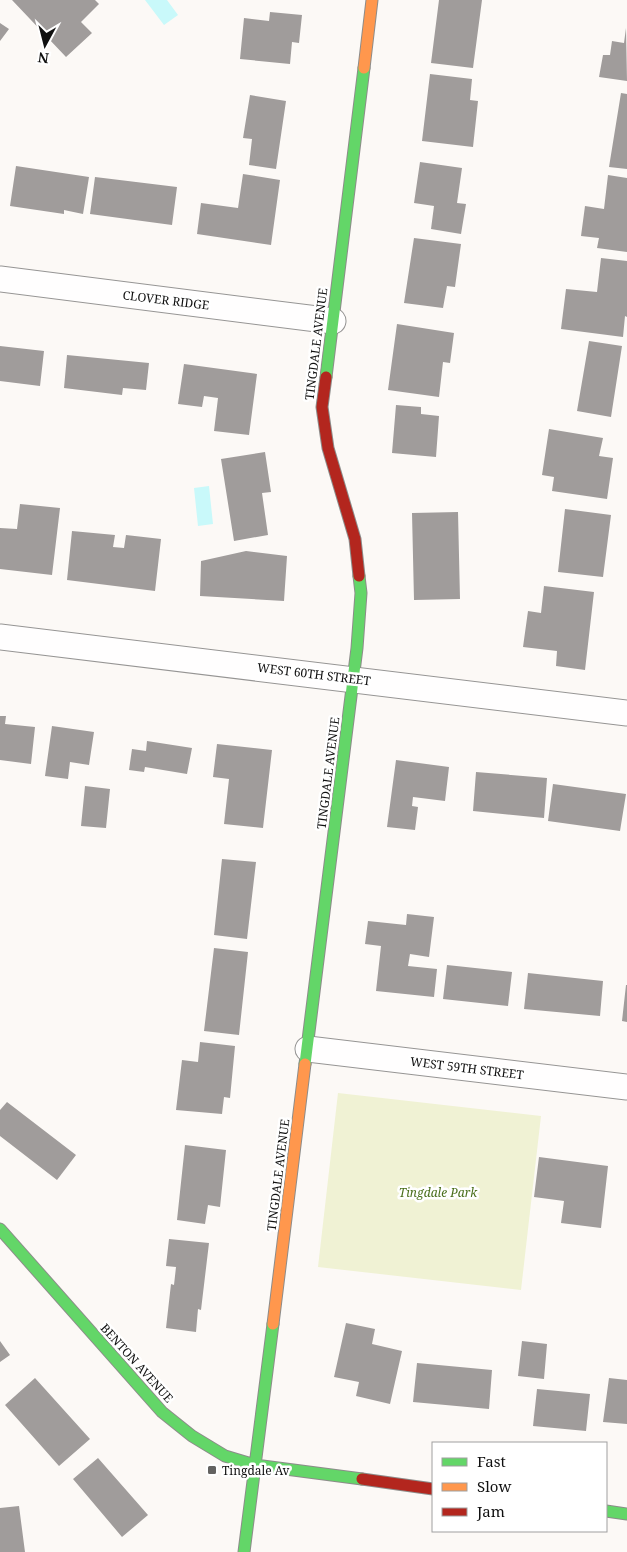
<svg xmlns="http://www.w3.org/2000/svg" width="627" height="1552" viewBox="0 0 627 1552" font-family="'Noto Serif',serif">
<style>
.green{fill:#f0f2d4}
.water{fill:#c9f9fa}
.building{fill:#a09c9b}
.lines{fill:none;stroke-linecap:round;stroke-linejoin:round}
.street-casing{stroke:#969594;stroke-width:27}
.fast-casing{stroke:#8d8c8a;stroke-width:13}
.slow-casing{stroke:#8d8c8a;stroke-width:13}
.jam-casing{stroke:#8d8c8a;stroke-width:13}
.street{stroke:#fffefe;stroke-width:25}
.fast{stroke:#63d668;stroke-width:11}
.slow{stroke:#ff974d;stroke-width:11}
.jam{stroke:#b3261e;stroke-width:11}
.poi-dot{fill:#636260;stroke:#fff;stroke-width:2}
.labels{text-anchor:middle;dominant-baseline:central;stroke-width:5;stroke-linejoin:round;paint-order:stroke}
.street-label{font-size:12px;fill:#101010;stroke:#fff}
.park-label{font-size:12px;font-style:italic;fill:#496e1a;stroke:#fff}
.poi-label{font-size:12px;fill:#101010;stroke:#fff;text-anchor:start}
</style>
<rect width="100%" height="100%" fill="#fcf9f6"/>
<path class="green" d="M338,1093L541,1116L521,1290L318,1267Z"/>
<path class="water" d="M145,0H167L178,15L164,25Z
M209,486L213,524L198,526L194,488Z"/>
<path class="building" d="M12,0H95L99,4L81,22L92,33L66,57Z
M439,0H482L473,68L431,63Z
M270,12L302,15L299,43L292,42L290,64L240,59L244,18L269,21Z
M0,23L9,29L0,41Z
M626,28L627,81L599,77L603,55H610L612,41L624,43Z
M430,74L472,79L470,100L478,101L473,147L422,141Z
M621,93L627,94V169L609,167Z
M250,95L286,101L276,169L249,165L252,139L243,138Z
M420,162L462,168L457,203L466,204L461,234L431,229L434,206L414,203Z
M16,166L89,177L83,214L64,210V214L10,206Z
M243,174L280,180L271,245L197,234L201,203L238,208Z
M608,175L627,178V252L597,248L599,238L581,236L585,206L604,209Z
M95,177L177,187L172,225L90,214Z
M414,238L461,244L455,287L447,286L443,308L404,303Z
M601,258L627,261V317L625,316L623,337L561,329L566,289L597,292Z
M397,324L454,333L450,363L443,362L439,397L388,390Z
M589,341L622,346L611,417L577,411Z
M0,346L44,351L40,386L0,381Z
M67,355L149,363L146,390L123,388L122,395L64,388Z
M184,364L257,374L249,435L214,431L218,398L204,396L202,407L178,404Z
M396,405L421,407V414L439,416L436,457L392,453Z
M549,429L603,438L599,456L613,458L607,499L552,491L554,477L542,475Z
M265,452L271,492L262,493L268,535L234,541L221,459Z
M20,504L60,508L52,575L0,569V528L17,529Z
M565,509L611,515L603,577L558,572Z
M458,512L460,599L414,600L412,513Z
M72,531L115,535L113,547L124,548L126,535L161,539L155,591L67,580Z
M246,551L287,556L284,601L200,596L201,561Z
M544,586L594,592L585,670L556,666L557,651L523,647L528,611L541,613Z
M0,716H6L5,724L35,727L31,764L0,760Z
M52,726L94,732L89,765L70,762L68,779L45,776Z
M147,741L192,748L187,774L145,767L144,772L129,770L132,749L146,751Z
M217,744L272,750L263,828L224,824L229,779L213,777Z
M396,760L449,767L445,801L413,797L412,806L418,807L415,830L387,827Z
M476,772L547,778L544,818L473,811Z
M553,784L626,794L620,831L548,821Z
M85,786L110,789L106,828L81,826Z
M222,859L256,862L247,939L214,935Z
M407,914L434,917L429,957L410,954L408,966L437,969L434,997L376,991L381,946L365,944L368,921L406,925Z
M214,948L248,952L239,1035L204,1031Z
M447,965L512,972L508,1006L443,999Z
M528,973L603,981L600,1016L524,1009Z
M626,985H627V1022L622,1021Z
M200,1042L235,1046L230,1098L224,1097L222,1114L176,1110L182,1060L198,1062Z
M7,1102L76,1155L57,1180L0,1136V1110Z
M185,1145L226,1150L220,1207L208,1205L205,1224L177,1220Z
M539,1157L608,1166L601,1228L561,1223L564,1201L534,1197Z
M169,1239L209,1243L201,1310L198,1309L196,1332L166,1328L171,1284L174,1285L176,1267L166,1266Z
M346,1323L375,1329L372,1344L402,1351L390,1404L356,1396L359,1382L334,1377Z
M0,1341L10,1355L0,1362Z
M522,1341L547,1344L544,1379L518,1376Z
M417,1363L492,1370L489,1409L413,1402Z
M35,1378L90,1439L59,1466L5,1405Z
M609,1378L627,1380V1424L603,1422Z
M537,1389L590,1394L586,1431L533,1426Z
M98,1458L148,1515L122,1537L73,1479Z
M19,1506L25,1552H0V1508Z"/>
<g class="lines">
<g class="street-casing">
<path id="street" d="M0,279L333,321
M0,637L627,713
M308,1049L627,1087"/>
</g>
<g class="fast-casing">
<path id="fast" d="M326,377L364,68
M305,1064L357,648L361,593L359,576
M0,1229L162,1412L192,1436L225,1456L255,1465L362,1479
M606,1511L627,1514
M244,1552L273,1324"/>
</g>
<g class="slow-casing">
<path id="slow" d="M364,68L372,0
M273,1324L305,1064"/>
</g>
<g class="jam-casing">
<path id="jam" d="M326,377L322,407L328,448L355,539L359,576
M362,1479L433,1489"/>
</g>
<use href="#street" class="street"/>
<use href="#fast" class="fast"/>
<use href="#slow" class="slow"/>
<use href="#jam" class="jam"/>
</g>
<rect class="poi-dot" x="207" y="1465" width="10" height="10" rx="2.5"/>
<g class="labels">
<g class="street-label">
<text transform="translate(166 300) rotate(7)">CLOVER RIDGE</text>
<text transform="translate(316 344) rotate(-83)">TINGDALE AVENUE</text>
<text transform="translate(314 674) rotate(7)">WEST 60TH STREET</text>
<text transform="translate(328 773) rotate(-83)">TINGDALE AVENUE</text>
<text transform="translate(467 1068) rotate(7)">WEST 59TH STREET</text>
<text transform="translate(278 1175) rotate(-83)">TINGDALE AVENUE</text>
<text transform="translate(137 1363) rotate(48)">BENTON AVENUE</text>
</g>
<g class="park-label">
<text x="438" y="1192">Tingdale Park</text>
</g>
<g class="poi-label">
<text x="222" y="1470">Tingdale Av</text>
</g>
</g>
<rect x="432" y="1442" width="175" height="90" fill="#ffffff" stroke="#9f9f9f"/>
<rect x="442" y="1458" width="25" height="8" fill="#63d668" stroke="#9f9f9f"/>
<text x="477" y="1467" font-size="15" fill="#101010">Fast</text>
<rect x="442" y="1483" width="25" height="8" fill="#ff974d" stroke="#9f9f9f"/>
<text x="477" y="1492" font-size="15" fill="#101010">Slow</text>
<rect x="442" y="1508" width="25" height="8" fill="#b3261e" stroke="#9f9f9f"/>
<text x="477" y="1517" font-size="15" fill="#101010">Jam</text>
<g transform="translate(45 45) rotate(187)" stroke="#ffffff" stroke-width="4" paint-order="stroke">
<path d="M0-4L9 19L0 12L-9 19Z" fill="#101010"/>
<text y="-8" font-size="14" font-weight="bold" text-anchor="middle" fill="#101010">N</text>
</g>
</svg>
